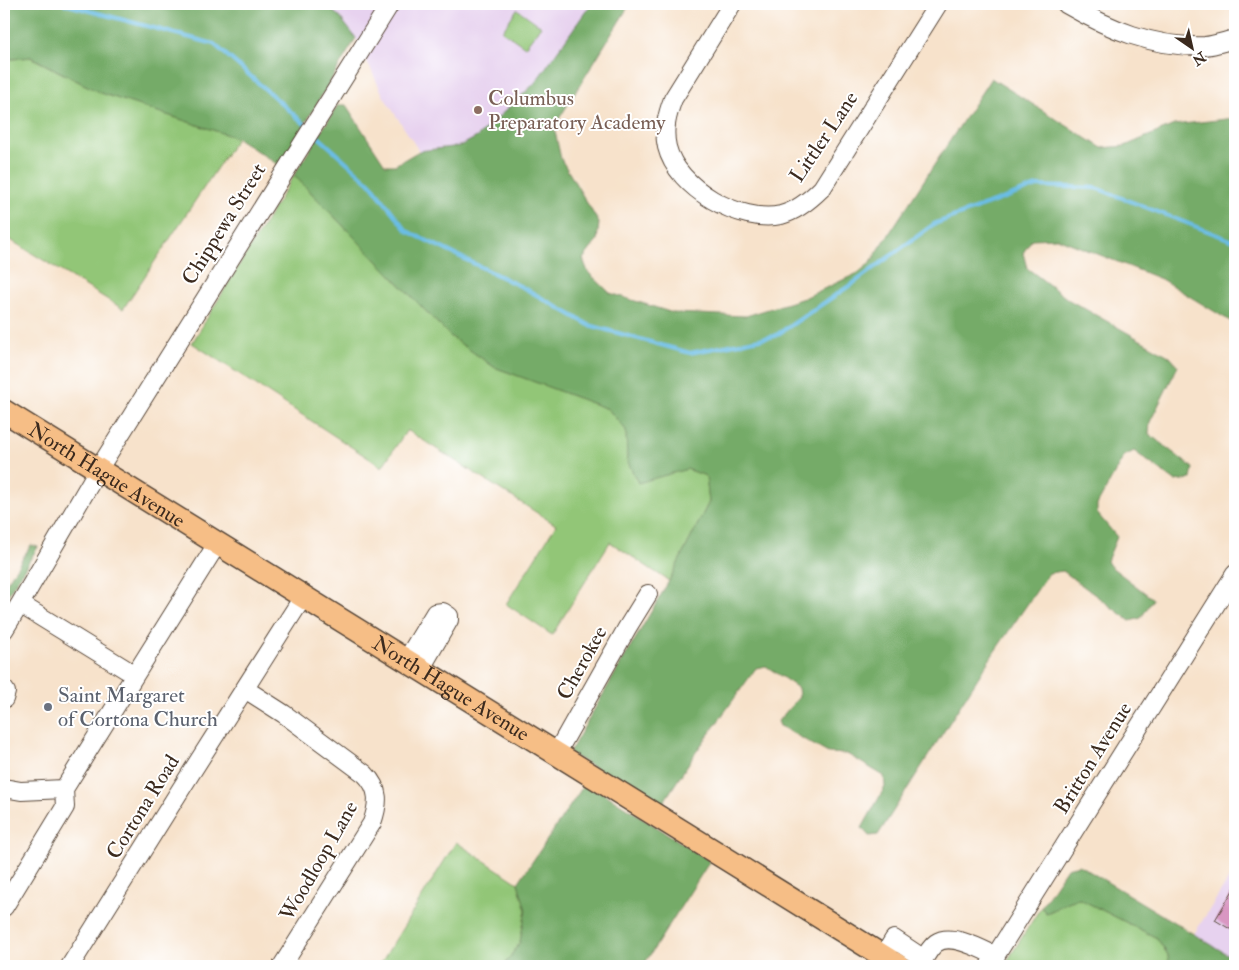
<svg xmlns="http://www.w3.org/2000/svg" width="1239" height="970" viewBox="0 0 1239 970" font-family="'IM FELL Double Pica',serif">
<style>
.built{fill:#e7d2ef}
.green{fill:#92c677;stroke:#66784a}
.forest{fill:#75ab68;stroke:#586a43}
.lines{fill:none;stroke-linecap:round;stroke-linejoin:round}
.stream{stroke:#6abde6;stroke-width:4}
.building{fill:#d997c2}
.minor-casing{stroke:#574638;stroke-width:20}
.major-casing{stroke:#574638;stroke-width:25}
.minor{stroke:#fff;stroke-width:18}
.major{stroke:#f6be86;stroke-width:22}
.education-dot{fill:#8d6e63;stroke:#fff;stroke-width:2}
.worship-dot{fill:#6b7280;stroke:#fff;stroke-width:2}
.labels{text-anchor:middle;dominant-baseline:central;stroke-width:4;stroke-linejoin:round;paint-order:stroke}
.education-label{font-size:21px;fill:#785e54;stroke:#fff;text-anchor:start}
.street-label{font-size:21px;fill:#3b2a1e;stroke:#fff}
.worship-label{font-size:21px;fill:#5b616d;stroke:#fff;text-anchor:start}
</style>
<rect width="100%" height="100%" fill="#fff"/>
<filter id="ink" filterUnits="userSpaceOnUse"><feTurbulence type="fractalNoise" baseFrequency=".02" numOctaves="2"/><feDisplacementMap in="SourceGraphic" scale="10" xChannelSelector="R" yChannelSelector="G"/><feConvolveMatrix kernelMatrix="1 2 1 2 8 2 1 2 1" color-interpolation-filters="sRGB"/></filter>
<filter id="wash" filterUnits="userSpaceOnUse"><feTurbulence type="fractalNoise" baseFrequency=".0096" numOctaves="4" result="noise"/><feDisplacementMap in="SourceGraphic" scale="20" xChannelSelector="R" yChannelSelector="G"/><feGaussianBlur stdDeviation="1.12" result="paint"/><feColorMatrix in="noise" values="0 0 0 0 0 0 0 0 0 0 0 0 0 0 0 0 0 1.4 0 .05"/><feComposite in="paint" operator="in"/></filter>
<g filter="url(#wash)">
<rect width="100%" height="100%" fill="#f7e2cb"/>
<path class="built" d="M323,4H630L491,228L419,151L384,97L356,38Z
M1235,869V959L1194,934Z"/>
<path class="green" d="M517,9L541,26L525,47L502,31Z
M30,57L101,93L237,138L123,309L4,236V60Z
M294,175L450,336L494,367L608,409L626,430L627,460L638,482L687,469L706,476L709,502L669,581L610,542L552,635L506,604L556,525L407,430L382,467L192,343Z
M456,842L518,883L526,910L520,942L504,966H379Z
M1080,899L1157,938L1168,955L1169,966H1004L1041,907L1046,913C1059,909 1066,900 1080,899Z"/>
<path class="forest" d="M4,4H323L339,16L356,38L280,166L237,138L101,93L31,57L4,60Z
M591,4H630L554,127L561,159L599,223L597,241L583,259L588,272L610,293L673,313L746,316L804,298L858,273L870,263L991,78L1102,148L1125,146L1174,125L1235,118V324L1161,279L1057,238L1032,239L1023,253L1027,268L1069,300L1169,356L1178,366L1150,422L1149,434L1193,468L1191,479L1175,481L1134,451L1124,456L1097,505V513L1117,537L1107,561L1110,566L1153,599L1141,618L1130,621L1063,571L1049,573L995,651L878,835L869,836L862,828L885,787L884,776L847,754L828,753L780,726L778,721L799,697L798,688L766,666L756,668L694,755L661,806L569,753L669,581L709,502L706,476L687,469L638,483L627,460L626,430L608,409L494,367L450,336L294,175L338,105H346L385,165H395L419,151L460,146L477,137L534,84Z
M31,545L38,547L4,601V587Z
M586,782L710,861L643,966H504L520,942L526,910L518,883Z
M1079,865L1235,959V966H1169L1168,955L1157,938L1080,899C1066,900 1058,909 1046,913L1041,907L1067,868Z"/>
<g class="lines">
<path class="stream" d="M64,4L214,44L307,126
M314,133L370,183L407,231L526,289L589,325L690,353L775,336L855,282L934,224L1037,186L1096,188L1233,241L1235,240"/>
</g>
<g id="blocks">
<path class="building" d="M1235,887V932L1215,920Z"/>
</g>
</g>
<g filter="url(#ink)">
<use href="#blocks" fill-opacity="0" stroke="#574638" stroke-width="1"/>
<g class="lines">
<g class="minor-casing">
<path id="minor" d="M732,4L673,99C667,115 663,130 667,147C677,188 740,224 781,215C797,211 810,200 822,188L938,4
M1066,4C1109,29 1154,48 1205,46C1215,45 1226,41 1235,39
M217,544L135,675L20,604L98,470L390,4
M4,630L20,604
M406,661L435,613L443,612L449,616V620L420,670
M4,689L6,692L4,699
M245,689L284,714L365,774C380,789 379,803 372,823L282,966
M556,754L627,628L648,594
M4,788L21,791L64,789
M4,907L65,807L64,789L135,675
M883,957L894,939L924,959
M70,966L191,773L303,597
M920,966C924,959 929,948 936,943C951,932 981,949 996,956
M989,966L1235,574"/>
</g>
<g class="major-casing">
<g id="major">
<path id="s1" d="M4,411L899,966"/>
</g>
</g>
<use href="#minor" class="minor"/>
<use href="#major" class="major"/>
</g>
</g>
<circle class="education-dot" cx="478" cy="110" r="5"/>
<circle class="worship-dot" cx="48" cy="707" r="5"/>
<g class="labels">
<g class="education-label">
<text x="488" y="98">Columbus<tspan x="488" dy="24">Preparatory Academy</tspan></text>
</g>
<g class="street-label">
<text transform="translate(824 137) rotate(-56)">Littler Lane</text>
<text transform="translate(224 224) rotate(-58)">Chippewa Street</text>
<text stroke="none"><textPath href="#s1" startOffset="121">North Hague Avenue</textPath></text>
<text transform="translate(582 663) rotate(-61)">Cherokee</text>
<text stroke="none"><textPath href="#s1" startOffset="526">North Hague Avenue</textPath></text>
<text transform="translate(1093 758) rotate(-58)">Britton Avenue</text>
<text transform="translate(143 807) rotate(-58)">Cortona Road</text>
<text transform="translate(319 861) rotate(-60)">Woodloop Lane</text>
</g>
<g class="worship-label">
<text x="58" y="695">Saint Margaret<tspan x="58" dy="24">of Cortona Church</tspan></text>
</g>
</g>
<rect width="1239" height="970" fill="none" stroke="#fff" stroke-width="20"/>
<g transform="translate(1192 48) rotate(146)" stroke="#ffffff" stroke-width="4" paint-order="stroke">
<path d="M0-4L9 19L0 12L-9 19Z" fill="#3b2a1e"/>
<text y="-8" font-size="14" font-weight="bold" text-anchor="middle" fill="#3b2a1e">N</text>
</g>
</svg>
